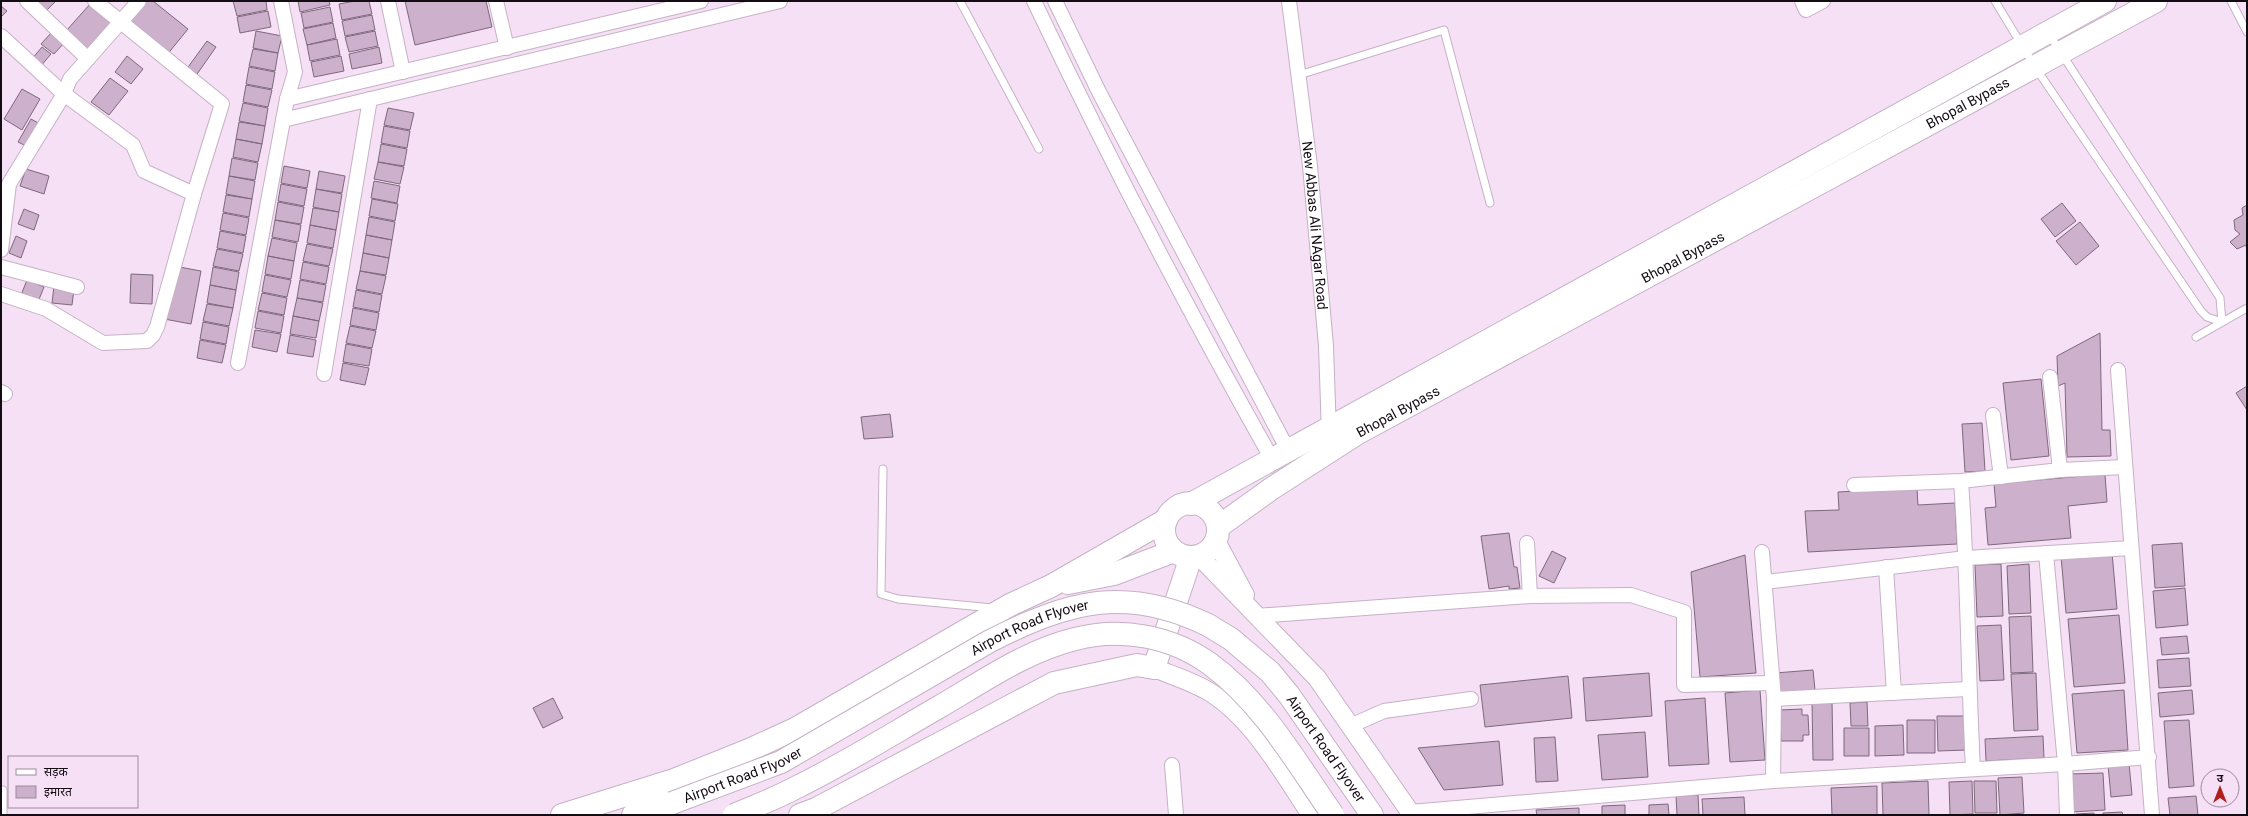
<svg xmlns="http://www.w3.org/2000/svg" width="2248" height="816" viewBox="0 0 2248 816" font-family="Roboto,'Noto Sans Devanagari',sans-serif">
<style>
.building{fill:#cdb0cc;stroke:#7d697c}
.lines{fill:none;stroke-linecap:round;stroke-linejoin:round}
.service-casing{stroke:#c6b1c5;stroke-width:9}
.minor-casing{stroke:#c6b1c5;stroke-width:16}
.tertiary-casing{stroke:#c6b1c5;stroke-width:20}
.primary-casing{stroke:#c6b1c5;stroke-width:24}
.service{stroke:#fff;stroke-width:7}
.minor{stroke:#fff;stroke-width:14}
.tertiary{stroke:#fff;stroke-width:18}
.primary{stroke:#fff;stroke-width:22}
.primary-bridge-casing{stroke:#c6b1c5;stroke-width:24;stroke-linecap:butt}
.primary-bridge{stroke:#fff;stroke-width:22}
.labels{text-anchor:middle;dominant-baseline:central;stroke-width:4;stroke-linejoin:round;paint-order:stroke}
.street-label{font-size:14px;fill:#130c13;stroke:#f6e0f6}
</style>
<rect width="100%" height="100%" fill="#f6e0f6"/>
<path class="building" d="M36,1H56L46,11Z
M144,1H153L188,29L166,56L126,23Z
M233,1H266L267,10L237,16Z
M298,1H329L330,5L300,12Z
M355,1H369L372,14L342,20L339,4Z
M405,1H486L492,27L415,45Z
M91,3L112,22L86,50L66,31Z
M1,6L7,11L1,17Z
M330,7L333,22L304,28L301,13Z
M268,11L271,27L240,33L237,17Z
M372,15L375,30L345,36L342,21Z
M333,23L336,38L307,45L303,29Z
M256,31L282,36L278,53L253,48Z
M375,31L378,46L349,52L345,37Z
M52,32L64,43L54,54L41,44Z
M337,39L340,55L310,61L307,45Z
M207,41L216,47L195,77L186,70Z
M42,47L51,54L40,67L31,60Z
M379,47L382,63L352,69L349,54Z
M253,49L278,53L275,71L249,66Z
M127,56L143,69L131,84L115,72Z
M341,56L344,71L314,77L311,62Z
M249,67L275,72L272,89L246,84Z
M110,78L128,91L109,115L91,102Z
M246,85L272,90L268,107L243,102Z
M22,89L40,99L22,130L4,119Z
M243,103L268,108L265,126L239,121Z
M388,108L414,113L410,130L384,125Z
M31,119L42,125L30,148L18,142Z
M239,122L265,126L262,144L236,139Z
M384,126L410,131L407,148L381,143Z
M236,139L262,144L258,162L233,157Z
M381,144L407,149L404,166L378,162Z
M232,158L258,163L255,180L229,176Z
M378,162L404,167L400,184L374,179Z
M284,166L310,171L307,188L281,183Z
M26,169L49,176L44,194L20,186Z
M319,171L345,176L342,193L316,189Z
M229,176L255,181L252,199L226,194Z
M374,181L400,186L397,203L371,198Z
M281,184L307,189L304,206L278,201Z
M316,189L342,194L339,212L313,207Z
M226,195L252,199L249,217L223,212Z
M372,199L398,204L395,221L369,216Z
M278,202L304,207L301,224L275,220Z
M2062,203L2076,221L2055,237L2041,219Z
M2247,205V251L2246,245L2237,249L2230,242L2240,234L2235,230L2234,220L2243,215L2242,208Z
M313,208L339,212L336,230L310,225Z
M24,209L39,215L34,230L18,224Z
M223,213L249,218L246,235L220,230Z
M369,217L395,222L392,240L366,235Z
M275,220L301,225L298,242L272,237Z
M2080,222L2099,246L2076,265L2056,241Z
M310,225L336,230L333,248L307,243Z
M220,231L246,236L243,253L217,248Z
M366,235L392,240L389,258L363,253Z
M16,236L27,241L21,258L9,253Z
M272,238L297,243L294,261L268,256Z
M307,244L333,249L329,266L303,261Z
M217,249L243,254L239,271L213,266Z
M363,253L389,258L386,275L360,271Z
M268,256L294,261L291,279L265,274Z
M303,262L329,267L326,284L300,279Z
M174,266L201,271L191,324L164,319Z
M213,267L239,272L236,290L210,285Z
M360,271L386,276L382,294L356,289Z
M131,274L153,275L152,304L130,303Z
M265,275L291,280L287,297L262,292Z
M27,280L44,287L38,302L21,295Z
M300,280L326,285L323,302L297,298Z
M210,285L236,290L233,308L207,303Z
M54,286L74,289L72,305L52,303Z
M356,290L382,295L379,312L353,307Z
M262,293L287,298L284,315L258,310Z
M297,298L323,303L319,321L293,316Z
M207,304L233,308L229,326L203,321Z
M353,308L379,313L376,330L350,325Z
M258,311L284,316L281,333L255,328Z
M293,316L319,321L316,338L290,334Z
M203,322L229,327L226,344L200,339Z
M350,326L376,331L372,348L346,343Z
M255,330L281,334L277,352L252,347Z
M2100,333L2102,430H2110L2111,456L2067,457L2065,383L2058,386L2057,356Z
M290,335L316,340L313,357L287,353Z
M200,340L226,345L222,363L197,358Z
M346,344L372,349L369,366L343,362Z
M343,363L369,368L365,385L340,380Z
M2041,379L2049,456L2011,460L2003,383Z
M2247,386V410L2236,393Z
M890,414L893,437L864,439L861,417Z
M1982,423L1985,471L1965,472L1962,424Z
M2105,474L2107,502L2068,506L2071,538L1988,545L1985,508L1996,507L1994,484Z
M1917,488L1918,505L1955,503L1957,544L1808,552L1805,511L1839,510L1838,492Z
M1509,533L1514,567H1517L1520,588L1509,589V586L1489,589L1481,536Z
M2182,543L2185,586L2155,588L2152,545Z
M1552,551L1566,558L1554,583L1539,576Z
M2112,552L2117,609L2066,613L2061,556Z
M1745,555L1756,673L1700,677L1691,572Z
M2001,564L2003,616L1977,617L1975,565Z
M2029,564L2031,613L2009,614L2007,566Z
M2185,588L2188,625L2156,628L2153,591Z
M2119,615L2125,683L2074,687L2068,619Z
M2031,616L2033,672L2011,673L2009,617Z
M2001,625L2004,680L1980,681L1977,626Z
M2187,636L2189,653L2162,655L2160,638Z
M2189,658L2191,686L2159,688L2157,660Z
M1813,670L1815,690L1777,693L1775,673Z
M1649,673L1652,716L1586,721L1583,678Z
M2036,673L2038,730L2014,731L2011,674Z
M1568,676L1572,718L1485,727L1480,685Z
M1760,690L1765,760L1730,762L1725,693Z
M2124,690L2128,750L2077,753L2072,694Z
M2192,690L2194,714L2160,717L2158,693Z
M553,698L563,718L543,728L533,708Z
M1705,698L1709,764L1669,766L1665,701Z
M1812,701H1832L1833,760H1813Z
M1867,702L1868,726H1851L1850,703Z
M1802,709V715H1808L1809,735H1803V741H1781L1780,710Z
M1937,716H1966L1967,750L1938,751Z
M1907,720H1935V753H1907Z
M2189,720L2194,786L2169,788L2164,721Z
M1903,725L1904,755L1875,756V726Z
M1844,728H1869V756H1844Z
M1645,732L1648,777L1602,780L1598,735Z
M2043,736L2044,758L1986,761L1985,739Z
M1555,737L1558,781L1536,782L1534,738Z
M1499,741L1503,785L1444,790L1418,748Z
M2129,763L2132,795L2111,797L2108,765Z
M2103,773L2105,810L2072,812L2070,774Z
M2022,777L2024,813L2000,815L1998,778Z
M1928,781L1929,815H1883L1882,783Z
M1972,781L1973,814L1950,815L1949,782Z
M1974,781H1996L1997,813H1975Z
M1877,786V815H1832L1831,788Z
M1698,795L1699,815H1677L1676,796Z
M2196,796L2198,815H2170L2168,798Z
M1744,797L1745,815H1703L1702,799Z
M1668,804L1669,815H1649V805Z
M1625,805V815H1602V806Z
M1579,808V815H1537L1536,810Z
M2122,812L2123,815H2103V813Z
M2094,813V815H2076V814Z"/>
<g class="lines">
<g class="service-casing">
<path id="service" d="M960,1L1039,149
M1995,1L2035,67L2201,311L2207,317L2222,322L2220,298L2049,34
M2231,1L2247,32
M1299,75L1444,30L1490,203
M2196,337L2247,308
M883,469L881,594L898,599L993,608
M3,815V790"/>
</g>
<g class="minor-casing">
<g id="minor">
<path d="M27,1L88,59"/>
<path d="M95,1L222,104L194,194"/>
<path d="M388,1L403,72"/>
<path d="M496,1L507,48"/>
<path d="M1034,1C1108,157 1187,309 1272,459"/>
<path d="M1055,1L1099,92L1288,450"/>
<path id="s1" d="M1289,1L1310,166L1326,346L1329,434"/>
<path d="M1802,1L1806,10L1823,1"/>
<path d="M1,36L64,94L133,145L144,171L194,194L157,327L153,335L147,341L103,343L46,309L1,294"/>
<path d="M287,99L701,1"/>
<path d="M283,120L780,1"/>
<path d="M1,250L9,184L64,94L70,79L139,1"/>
<path d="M1,267L77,287"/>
<path d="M238,363L287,99L295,72L281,1"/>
<path d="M2118,370L2152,815"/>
<path d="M324,374L370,99"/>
<path d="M2050,377L2060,470"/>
<path d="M1,392L5,394"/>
<path d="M1993,415L2001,477"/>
<path d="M1961,481C1968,577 1968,673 1973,769"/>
<path d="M1854,485L1961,481L2060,470L2125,467"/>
<path d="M1527,543L1530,596"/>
<path d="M1762,552L1774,699L1773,781"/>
<path d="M2046,553L2065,764L2067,815"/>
<path d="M1886,567L1894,693"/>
<path d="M1765,582L1966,558L2131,548"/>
<path d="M1256,616L1530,596L1631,595L1684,612V685L1772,683"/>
<path d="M1774,699L1968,689"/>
<path d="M1350,726L1384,711L1471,699"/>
<path d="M1172,765L1176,815"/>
<path d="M1410,812L1773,781L2065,764L2149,757"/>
</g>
</g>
<g class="tertiary-casing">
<path id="tertiary" d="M1216,541L1245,595
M1199,556L1317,678L1412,815
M1154,668C1171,675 1191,681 1208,691C1252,717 1283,773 1311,815"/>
</g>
<g class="primary-casing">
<g id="primary">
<circle cx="1191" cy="530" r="27"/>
<path d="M1191,504L2105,1"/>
<path id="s2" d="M1218,527L1271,489L1358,433L2156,1"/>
<path d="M1068,583L1114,574L1174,551"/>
<path id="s3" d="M1208,625L1231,639L1270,672L1289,695L1372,815"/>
<path d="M562,815L674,780L749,750L795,729L1010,605L1051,586L1166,520"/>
<path d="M633,815L672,803"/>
<path d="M800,815L816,809L1054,683L1137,665L1154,668L1191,557"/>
</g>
</g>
<use href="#service" class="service"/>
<use href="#minor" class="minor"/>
<use href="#tertiary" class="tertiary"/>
<use href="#primary" class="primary"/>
<g class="primary-bridge-casing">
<g id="primary-bridge">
<path id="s4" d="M672,803L781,762L990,641C1069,601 1126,585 1208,625"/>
<path d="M734,815C755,806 777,798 797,787C846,763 892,734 939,707C982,682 1026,651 1075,639C1121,627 1171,636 1210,664C1263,703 1296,762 1333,815"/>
</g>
</g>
<use href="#primary-bridge" class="primary-bridge"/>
</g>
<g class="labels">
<g class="street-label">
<text stroke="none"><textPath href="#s2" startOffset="862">Bhopal Bypass</textPath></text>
<text stroke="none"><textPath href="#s1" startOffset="226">New Abbas Ali NAgar Road</textPath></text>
<text stroke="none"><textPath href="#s2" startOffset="538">Bhopal Bypass</textPath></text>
<text stroke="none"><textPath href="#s2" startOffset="214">Bhopal Bypass</textPath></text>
<text stroke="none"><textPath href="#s4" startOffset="400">Airport Road Flyover</textPath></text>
<text stroke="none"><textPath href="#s3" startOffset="173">Airport Road Flyover</textPath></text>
<text stroke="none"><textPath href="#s4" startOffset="76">Airport Road Flyover</textPath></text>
</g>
</g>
<rect width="2248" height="816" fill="none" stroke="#130c13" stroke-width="4"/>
<rect x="8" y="756" width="130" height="52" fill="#f6e0f6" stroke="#9b8b9b"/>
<rect x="16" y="769" width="20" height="6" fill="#ffffff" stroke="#9b8b9b"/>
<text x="44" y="776" font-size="12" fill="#130c13">सड़क</text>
<rect x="16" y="786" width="20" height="12" fill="#cdb0cc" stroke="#9b8b9b"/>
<text x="44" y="796" font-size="12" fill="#130c13">इमारत</text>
<g transform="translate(2220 788)"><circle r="19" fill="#f6e0f6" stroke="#9b8b9b"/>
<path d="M0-3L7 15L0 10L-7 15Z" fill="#b01f1c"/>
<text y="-6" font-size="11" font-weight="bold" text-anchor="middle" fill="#130c13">उ</text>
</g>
</svg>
